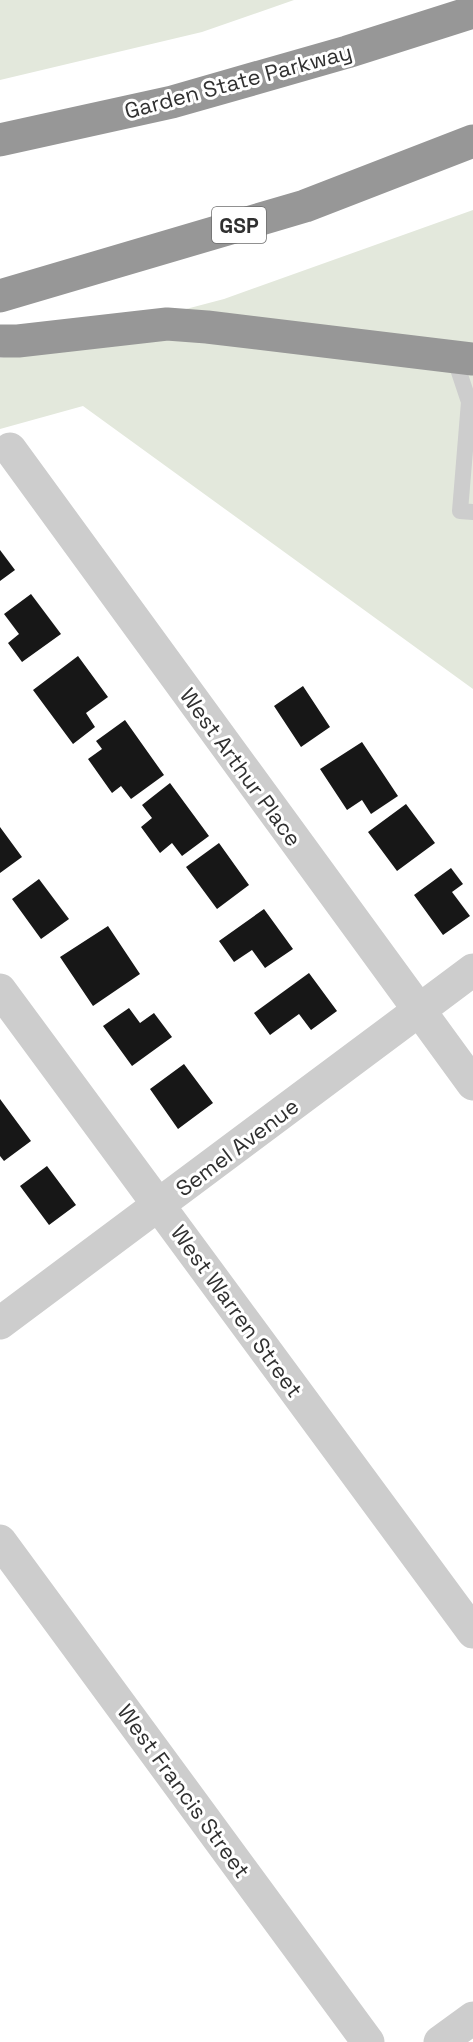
<svg xmlns="http://www.w3.org/2000/svg" width="473" height="2042" viewBox="0 0 473 2042" font-family="'Space Grotesk',sans-serif">
<style>
.green{fill:#e3e8dc}
.building{fill:#171717}
.lines{fill:none;stroke-linecap:round;stroke-linejoin:round}
.lane{stroke:#cdcdcd;stroke-width:16}
.street{stroke:#cdcdcd;stroke-width:33}
.highway{stroke:#979797;stroke-width:33}
.labels{text-anchor:middle;dominant-baseline:central;stroke-width:6;stroke-linejoin:round;paint-order:stroke}
.shield{fill:#fff;stroke:#6e6e6e;stroke-width:1.5}
.shield-label{font-size:21px;font-weight:bold;fill:#303030}
.street-label{font-size:22px;fill:#303030;stroke:#fff}
</style>
<rect width="100%" height="100%" fill="#fff"/>
<path class="green" d="M0,0H294L202,32L0,80Z
M473,210V689L83,406L0,429V358L224,299Z"/>
<path class="building" d="M0,550L15,570L0,581Z
M31,594L61,634L22,662L8,643L19,634L4,614Z
M78,656L108,697L86,713L95,727L73,744L33,690Z
M303,686L330,727L301,747L274,706Z
M125,720L164,775L131,799L121,786L112,793L88,759L102,749L96,741Z
M362,742L398,796L371,814L362,800L347,810L320,769Z
M170,783L209,836L182,856L172,843L160,853L141,827L152,818L142,805Z
M406,804L435,843L397,871L368,832Z
M0,827L22,857L0,873Z
M219,843L249,885L217,909L186,867Z
M451,868L463,884L452,892L470,916L443,935L414,895Z
M39,879L69,919L41,939L12,899Z
M264,909L293,949L265,968L252,950L234,962L219,941Z
M108,926L140,974L93,1006L60,957Z
M309,973L337,1011L311,1030L299,1014L270,1035L254,1013Z
M129,1008L140,1023L154,1013L172,1037L132,1066L103,1026Z
M184,1064L213,1103L178,1129L150,1089Z
M0,1099L31,1141L4,1161L0,1156Z
M47,1166L76,1205L49,1225L20,1186Z"/>
<g class="lines">
<path class="lane" d="M454,357L469,402L460,511L473,512"/>
<path class="street" d="M10,449L473,1084
M0,990L473,1632
M0,1323L473,970
M0,1541L368,2042
M440,2042L473,2018"/>
<path class="highway" d="M0,140L172,102L347,52L473,12
M0,296L305,206L473,141
M0,341H18L167,324L207,327L473,359"/>
</g>
<g class="labels">
<rect class="shield" x="212" y="207" width="54" height="36" rx="4.5"/>
<g class="shield-label">
<text x="239" y="225">GSP</text>
</g>
<g class="street-label">
<text transform="translate(238 81) rotate(-15)">Garden State Parkway</text>
<text transform="translate(241 767) rotate(54)">West Arthur Place</text>
<text transform="translate(237 1147) rotate(-37)">Semel Avenue</text>
<text transform="translate(237 1311) rotate(54)">West Warren Street</text>
<text transform="translate(184 1791) rotate(54)">West Francis Street</text>
</g>
</g>
</svg>
